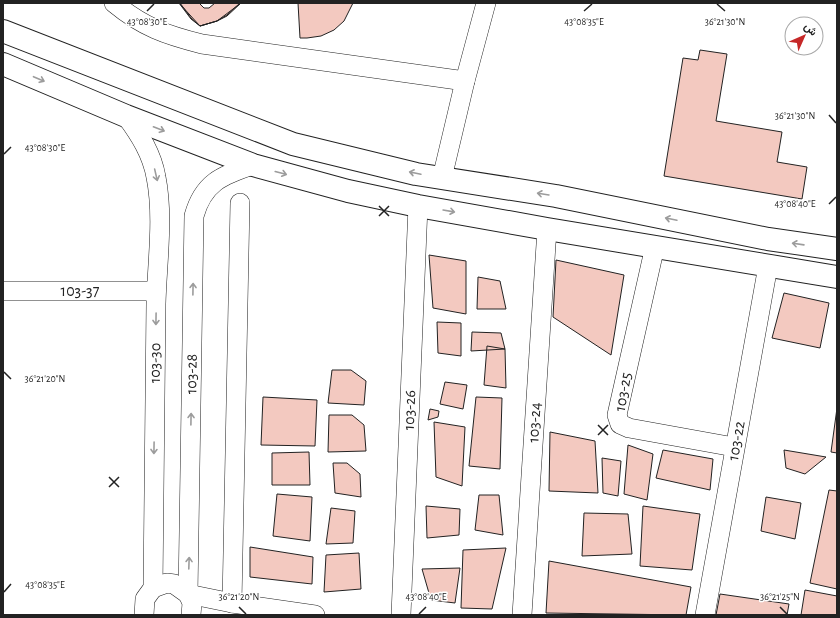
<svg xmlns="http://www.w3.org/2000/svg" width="840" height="618" viewBox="0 0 840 618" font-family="'Alegreya Sans',Vazirmatn,sans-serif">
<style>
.building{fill:#f3c9c0;stroke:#222}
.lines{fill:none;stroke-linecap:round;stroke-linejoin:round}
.minor-casing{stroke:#222;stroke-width:20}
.major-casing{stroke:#222;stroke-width:24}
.minor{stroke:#fff;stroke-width:19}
.major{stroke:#fff;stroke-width:22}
.oneway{stroke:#9c9c9c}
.ticks{fill:none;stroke:#222;stroke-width:1.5}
.labels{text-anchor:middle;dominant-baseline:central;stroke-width:3;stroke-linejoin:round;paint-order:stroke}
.street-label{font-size:16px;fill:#222;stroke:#fff}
.ticks-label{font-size:10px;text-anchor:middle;fill:#222;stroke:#fff;stroke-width:3;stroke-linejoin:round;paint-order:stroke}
</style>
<rect width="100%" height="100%" fill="#fff"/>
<path class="building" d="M179,3L200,26L217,21L241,3L227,16L217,21L200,26L191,19Z
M180,3H199L204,8H209L215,3H240L227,15L217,21L200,26L191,18Z
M298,3H353L344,21L334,30L321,36L307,38H300Z
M700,50L727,54L716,121L782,132L777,162L807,167L802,199L664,176L683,58L698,60Z
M429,255L466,261V314L433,308Z
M556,260L624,275L611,355L553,317Z
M478,277L500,281L506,309H477Z
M784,293L829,303L820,348L772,338Z
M437,322L461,323V356L438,353Z
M472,332L501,333L505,349L471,351Z
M487,346L505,349L506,388L484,385Z
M332,370H351L366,381L364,405L328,403Z
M445,382L467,385L463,409L440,404Z
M263,397L317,400L315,446L261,445Z
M476,397L502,398L500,469L469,466Z
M837,408V453L831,452Z
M430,409L439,411L438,417L428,420Z
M329,415H352L364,425L366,451L328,452Z
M434,422L465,427L462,486L436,477Z
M550,432L595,441L598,493L549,491Z
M628,445L653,454L647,500L624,494Z
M663,450L713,459L710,490L656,478Z
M784,450L826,457L805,474L786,468Z
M309,452L310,485H272V453Z
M602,458L621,461L618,496L603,493Z
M333,463H347L360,474L361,497L335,493Z
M829,490L837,491V589L810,583Z
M277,494L312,497L310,541L273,536Z
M479,495H499L503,535L475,530Z
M766,497L801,503L795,539L761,531Z
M426,506L460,509L459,535L427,538Z
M643,506L700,514L692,570L640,566Z
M331,508L355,511L353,543L326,544Z
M584,513L628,514L632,554L582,556Z
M250,547L313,557L312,584L250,577Z
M506,548L492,609L461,608L463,550Z
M359,553L361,589L324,592L326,555Z
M549,561L691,587L686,615L546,613Z
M460,568L455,603L431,600L422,569Z
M805,590L837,596V615H801Z
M720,594L789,604L787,615H716Z"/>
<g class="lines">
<g class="minor-casing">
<g id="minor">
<path d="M114,3C143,27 166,35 202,44L465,81"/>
<path d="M126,116C140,135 152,154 156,177C164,217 157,263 156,304C155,399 154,493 153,588L145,599L144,615"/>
<path d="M442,178L465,81L486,3"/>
<path d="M655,246L617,415L620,424L629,428L734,447"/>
<path id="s1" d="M3,291H156"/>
<path d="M153,588L167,583L174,584L188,594L232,603L315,615"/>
<path d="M232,603L240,203"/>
<path id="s2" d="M191,615L192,603L188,594L194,216C203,183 222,175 253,165"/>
<path id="s3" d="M401,615L418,206"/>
<path id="s4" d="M522,615L547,229"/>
<path id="s5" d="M705,615L768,266"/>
</g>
</g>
<g class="major-casing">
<path id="major" d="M3,31L293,144L416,174L556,196L768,239L837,249
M3,64L126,116L253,165L348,191L418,206L547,229L837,277"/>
</g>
<use href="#minor" class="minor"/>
<use href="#major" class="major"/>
</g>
<defs><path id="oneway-shaft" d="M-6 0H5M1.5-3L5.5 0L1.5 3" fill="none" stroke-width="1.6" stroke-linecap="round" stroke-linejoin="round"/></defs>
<g class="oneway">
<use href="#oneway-shaft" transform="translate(39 79) rotate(23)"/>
<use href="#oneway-shaft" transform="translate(159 129) rotate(21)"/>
<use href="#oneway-shaft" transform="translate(281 173) rotate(15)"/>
<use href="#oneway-shaft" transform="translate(415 173) rotate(-168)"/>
<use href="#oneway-shaft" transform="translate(156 175) rotate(77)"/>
<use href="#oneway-shaft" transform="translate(543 194) rotate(-171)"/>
<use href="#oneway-shaft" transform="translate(449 211) rotate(10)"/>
<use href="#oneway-shaft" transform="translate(671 219) rotate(-168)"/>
<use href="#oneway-shaft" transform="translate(798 244) rotate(-172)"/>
<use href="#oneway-shaft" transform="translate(193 289) rotate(-89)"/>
<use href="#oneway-shaft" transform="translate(156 319) rotate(91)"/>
<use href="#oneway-shaft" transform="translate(191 419) rotate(-89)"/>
<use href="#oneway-shaft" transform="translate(154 448) rotate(91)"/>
<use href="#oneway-shaft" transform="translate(189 563) rotate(-88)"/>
</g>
<path class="ticks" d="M717,4L725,11M147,11L154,4M584,11L592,4M829,115L836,123M4,154L11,147M829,204L836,197M379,206L389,216M379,216L389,206M4,372L11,379M598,425L608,435M598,435L608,425M109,477L119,487M109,487L119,477M4,592L11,584M239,607L246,614M780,607L787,614M419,614L426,607"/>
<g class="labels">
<g class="street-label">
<text stroke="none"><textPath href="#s1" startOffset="77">103-37</textPath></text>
<text transform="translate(155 363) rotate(-89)">103-30</text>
<text stroke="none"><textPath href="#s2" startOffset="242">103-28</textPath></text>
<text transform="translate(623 392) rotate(-80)">103-25</text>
<text stroke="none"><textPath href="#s3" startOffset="205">103-26</textPath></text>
<text stroke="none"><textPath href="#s4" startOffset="193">103-24</textPath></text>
<text stroke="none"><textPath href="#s5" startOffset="177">103-22</textPath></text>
</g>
</g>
<g class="ticks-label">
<text x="147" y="25">43°08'30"E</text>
<text x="584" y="25">43°08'35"E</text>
<text x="725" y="25">36°21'30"N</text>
<text x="795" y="119">36°21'30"N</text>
<text x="45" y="151">43°08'30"E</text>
<text x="795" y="207">43°08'40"E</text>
<text x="45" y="382">36°21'20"N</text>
<text x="45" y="588">43°08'35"E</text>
<text x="239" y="600">36°21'20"N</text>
<text x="426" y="600">43°08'40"E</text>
<text x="780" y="600">36°21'25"N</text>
</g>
<rect width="840" height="618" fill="none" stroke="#222222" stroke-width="8"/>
<g transform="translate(804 36) rotate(45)"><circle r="19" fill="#ffffff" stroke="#a7a7a7"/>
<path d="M0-3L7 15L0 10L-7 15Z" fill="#c62828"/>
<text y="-6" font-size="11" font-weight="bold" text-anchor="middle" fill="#222222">ش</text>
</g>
</svg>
